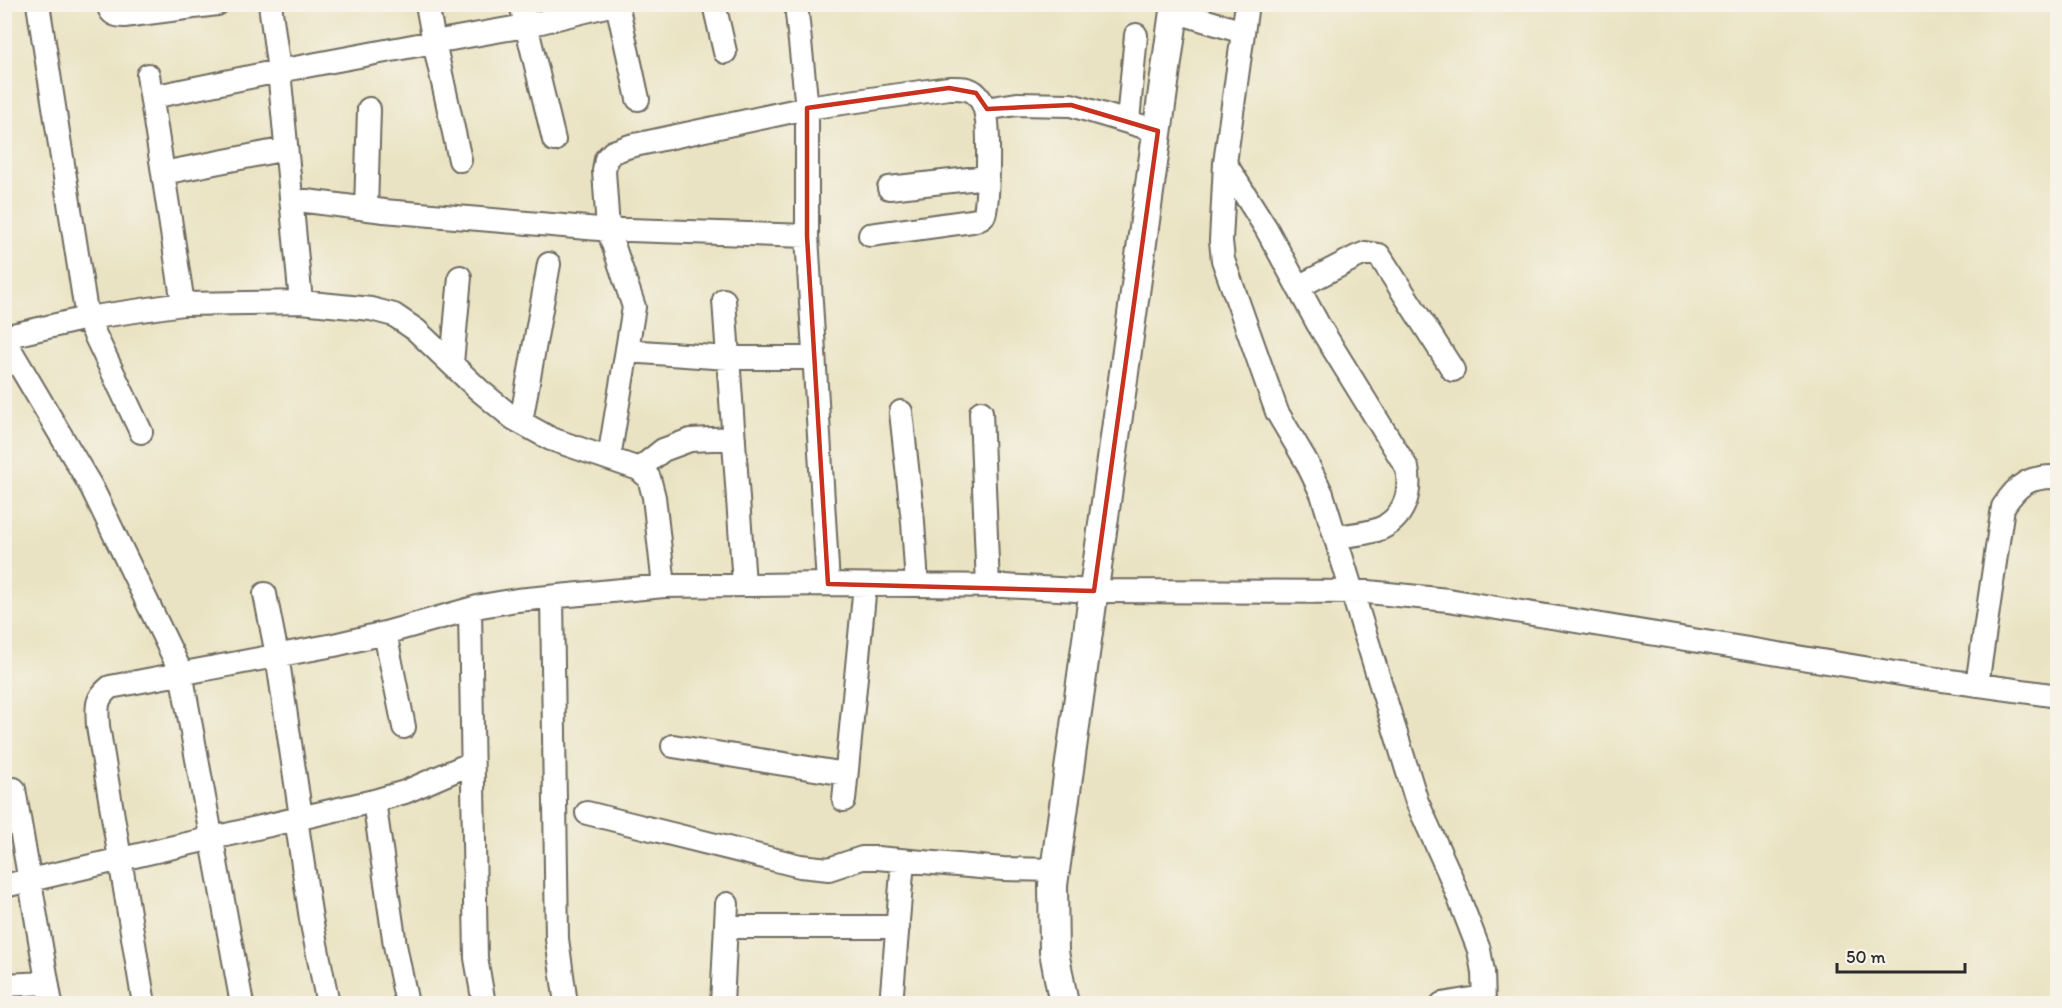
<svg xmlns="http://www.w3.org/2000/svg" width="2062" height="1008" viewBox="0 0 2062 1008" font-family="Itim,sans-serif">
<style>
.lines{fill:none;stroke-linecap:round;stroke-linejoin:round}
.minor-casing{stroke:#6e6b60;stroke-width:26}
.major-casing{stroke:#6e6b60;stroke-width:32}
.minor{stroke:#fff;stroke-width:22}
.major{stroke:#fff;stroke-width:28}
.marked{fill:none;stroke:#c8321e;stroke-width:4.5;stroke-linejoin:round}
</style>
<rect width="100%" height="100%" fill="#f7f3e8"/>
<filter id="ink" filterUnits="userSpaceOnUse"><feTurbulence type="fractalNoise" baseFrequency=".0167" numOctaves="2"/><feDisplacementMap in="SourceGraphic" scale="12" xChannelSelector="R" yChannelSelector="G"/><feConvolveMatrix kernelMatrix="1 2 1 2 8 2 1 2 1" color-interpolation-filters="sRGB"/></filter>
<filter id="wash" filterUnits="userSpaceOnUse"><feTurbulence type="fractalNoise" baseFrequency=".008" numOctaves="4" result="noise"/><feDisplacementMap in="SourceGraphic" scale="24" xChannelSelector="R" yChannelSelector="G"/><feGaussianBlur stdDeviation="1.35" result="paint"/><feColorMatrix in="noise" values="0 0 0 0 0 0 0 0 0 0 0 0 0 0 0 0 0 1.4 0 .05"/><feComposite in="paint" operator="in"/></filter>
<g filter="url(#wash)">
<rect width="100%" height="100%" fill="#eae3c3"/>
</g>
<g filter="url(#ink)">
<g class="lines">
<g class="minor-casing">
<path id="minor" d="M38,4L87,318L141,432
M108,4C110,14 116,16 124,16L217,4
M427,4L434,42L279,71L301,302L371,309L394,315L416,330L479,390L513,418L551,439L639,469L649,478L654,497L664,586L828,584L1004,586L1094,591L1368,592L1448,600L1907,675L2058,696
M521,4L554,140
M617,4L638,99
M714,4L725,52
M796,4L807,108V236L828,584
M1247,4L1225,163L1221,241L1223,260L1277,412L1306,461L1322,494L1417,802L1450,875L1479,950L1483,972L1484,1004
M1174,11L1233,29
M148,75L183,304
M152,97L279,71L270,4
M985,109L1017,104L1071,105L1158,131
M1128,121L1136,35
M460,160L434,42L525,26L614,4
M1225,163L1266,228L1318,324L1407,468C1412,493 1404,520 1377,530C1364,534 1349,535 1335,537
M163,173L286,149
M889,188L987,177
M291,199L384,211L599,229L807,236
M366,209L369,109
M1298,287L1356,257L1366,253L1379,255L1453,370
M724,300L744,584
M4,337L87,318L183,304L301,302
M4,339L92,488L181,672L242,1004
M627,351L728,358H814
M452,363L460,277
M901,412L913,522L917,585
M981,412L988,586
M521,422L549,264
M609,458L634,307L608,229L604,171L606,159L613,152L630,146L807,108L949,88C959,88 969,87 976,94C982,100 985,108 986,115C989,128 989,206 984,215C981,219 976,220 972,221L870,235
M639,469L663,450L690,440L734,438
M265,594L277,655L301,817
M552,597L557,939L566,1004
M470,610L476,958L484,1004
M385,633L404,727
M1977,685L2003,507C2018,484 2029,476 2058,477
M673,746L846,774
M14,789L51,1004
M844,800L865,585
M374,801L395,945L407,1004
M587,813L800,866L829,869L862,858H877L1003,869L1055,870
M296,818L311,919L328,1004
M4,886L374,801L405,792L472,763
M726,927H898
M4,985L47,983
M144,1004L98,726C97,707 95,699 110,687L334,645L385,633L481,606L517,600L664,586
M722,1004L727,904
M891,1004L903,861
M1442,1004L1483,997"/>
</g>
<g class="major-casing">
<path id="major" d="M1064,1004L1054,952L1053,885L1175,4"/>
</g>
<use href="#minor" class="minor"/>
<use href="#major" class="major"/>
</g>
</g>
<path class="marked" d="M949,88L976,93L987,109L1071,105L1158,131L1094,591L828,584L807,236V108Z"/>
<rect width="2062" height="1008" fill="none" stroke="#f7f3e8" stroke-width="24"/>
<path d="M1837 963v9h128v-9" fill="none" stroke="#2b2b2b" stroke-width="3"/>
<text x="1846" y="963" font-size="18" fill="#2b2b2b" stroke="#f7f3e8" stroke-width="4.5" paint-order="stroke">50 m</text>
</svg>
